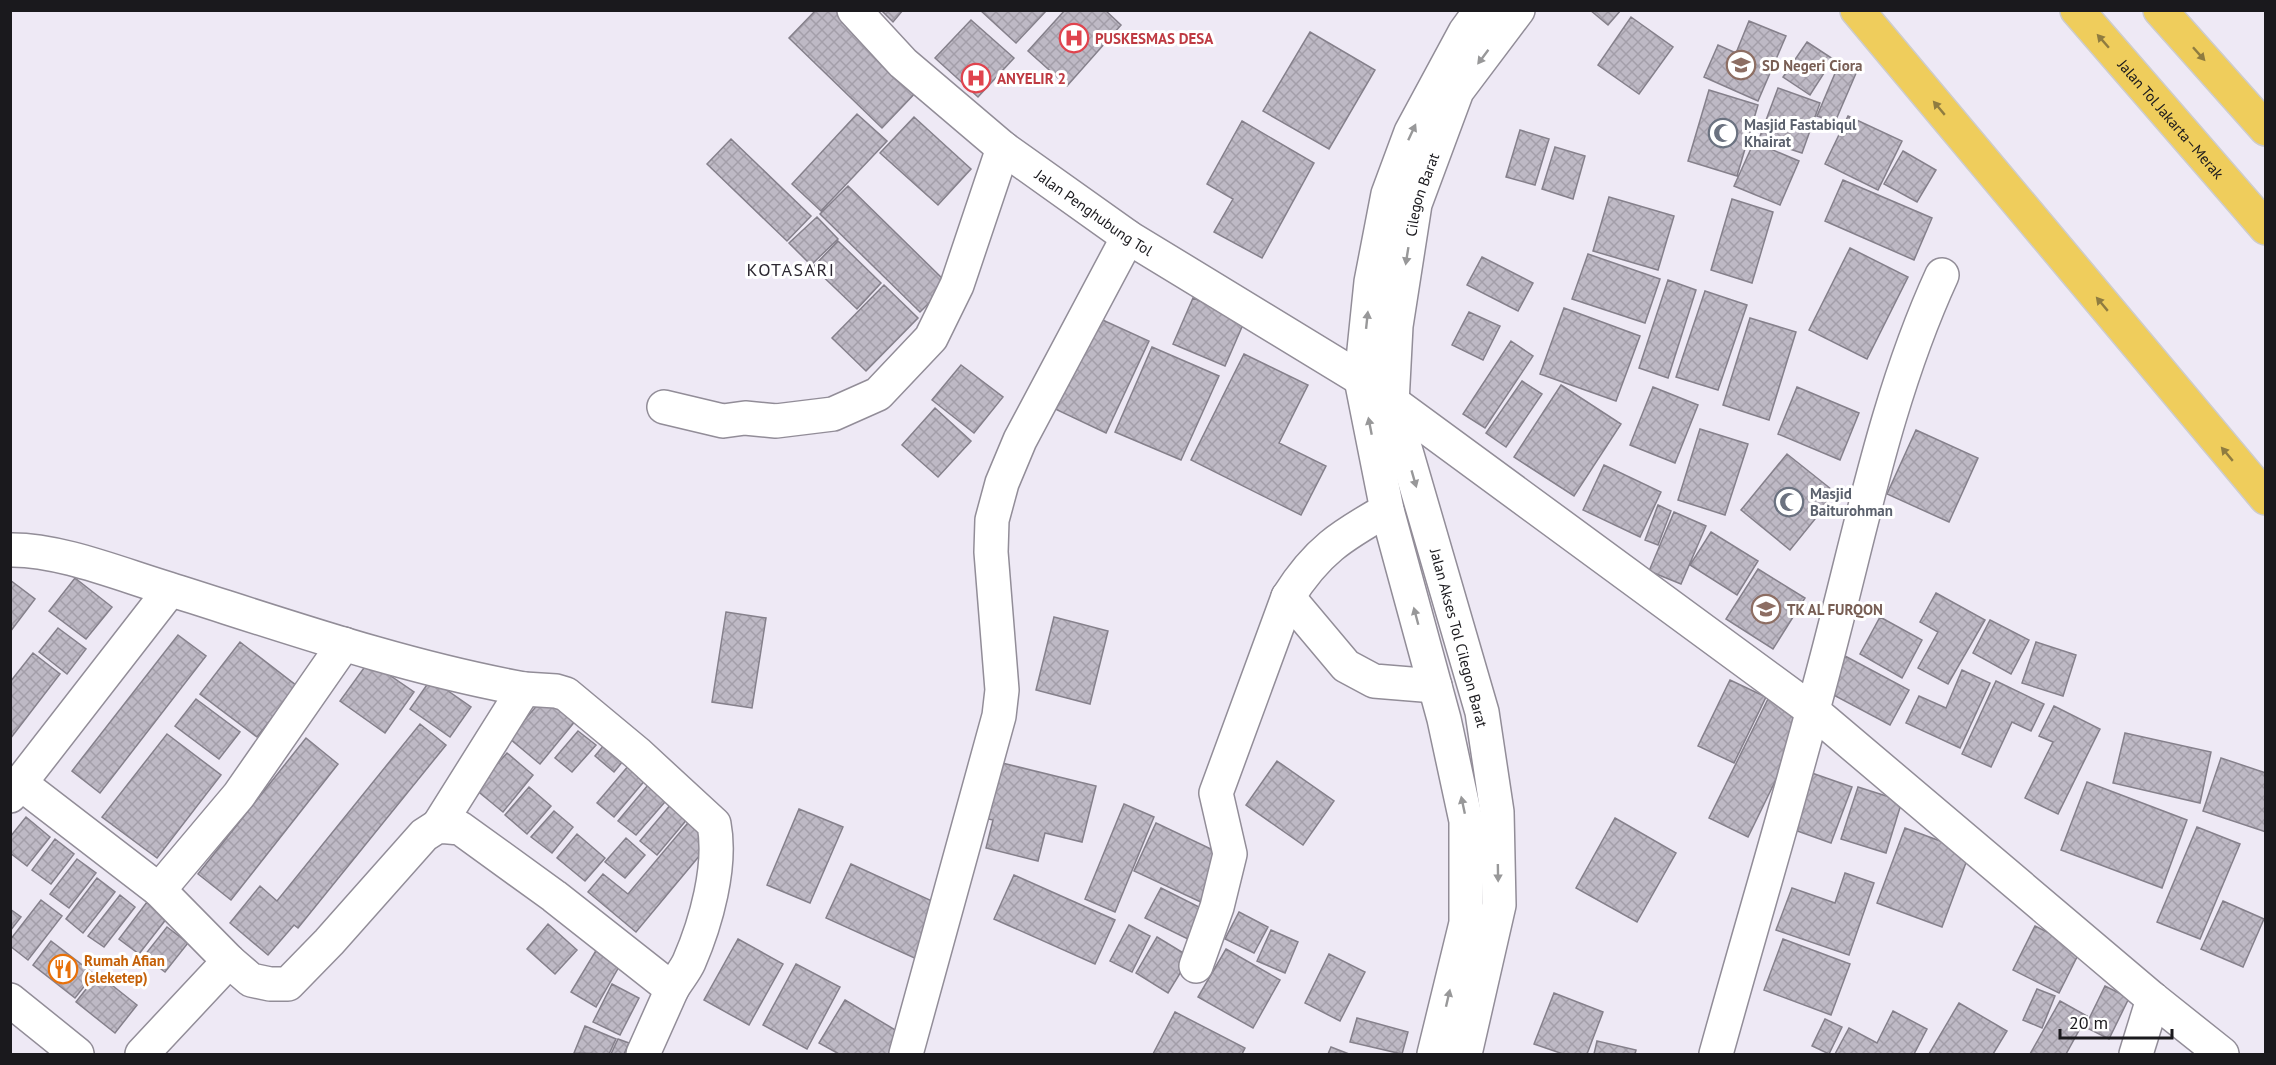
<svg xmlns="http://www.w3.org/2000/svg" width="2276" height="1065" viewBox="0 0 2276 1065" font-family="'PT Sans',sans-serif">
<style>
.building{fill:url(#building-cross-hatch);stroke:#85808b;stroke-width:1.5}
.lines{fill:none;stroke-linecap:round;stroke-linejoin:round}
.minor-casing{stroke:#928d98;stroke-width:36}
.highway-casing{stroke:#cdcccd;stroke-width:36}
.minor{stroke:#fff;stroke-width:33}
.highway{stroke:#efcd5c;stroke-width:33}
.oneway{fill:#8f7c40}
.oneway2{fill:#989899}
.labels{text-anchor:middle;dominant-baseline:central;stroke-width:6;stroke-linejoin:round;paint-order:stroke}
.health-label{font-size:15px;font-weight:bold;fill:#be3a42;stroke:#fff;text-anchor:start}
.education-label{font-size:15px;font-weight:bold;fill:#785e54;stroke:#fff;text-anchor:start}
.street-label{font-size:15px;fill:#1a191d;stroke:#fff}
.worship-label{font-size:15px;font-weight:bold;fill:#5b616d;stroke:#fff;text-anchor:start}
.food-label{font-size:15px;font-weight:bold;fill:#c56008;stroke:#fff;text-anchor:start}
.quarter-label{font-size:18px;letter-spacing:1.5px;fill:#2b2730;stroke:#fff}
</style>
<defs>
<pattern id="building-cross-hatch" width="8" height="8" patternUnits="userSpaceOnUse" patternTransform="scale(1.5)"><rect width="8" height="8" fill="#beb9c5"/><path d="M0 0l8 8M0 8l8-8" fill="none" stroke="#a39ea9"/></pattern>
</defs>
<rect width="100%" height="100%" fill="#eee9f5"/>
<path class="building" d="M816,10H841L921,87L882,128L789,38Z
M881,10H903L893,22Z
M980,10H1047L1016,43Z
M1065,10H1105L1121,25L1067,86L1028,51Z
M1590,10H1621L1608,25Z
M1631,17L1673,47L1639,94L1598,65Z
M971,20L1014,58L978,97L935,58Z
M1749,21L1786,36L1758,101L1704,77L1718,45L1736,53Z
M1310,32L1375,70L1329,149L1263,111Z
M1807,42L1833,59L1810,95L1783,77Z
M1839,64L1857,71L1835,122L1817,116Z
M1778,88L1820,103L1802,153L1759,139Z
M1709,90L1758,105L1737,176L1688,161Z
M857,114L887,141L821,211L792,184Z
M1848,116L1902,141L1878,190L1825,164Z
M914,117L971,169L938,205L880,153Z
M1242,121L1314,163L1262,258L1214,232L1233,199L1207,184Z
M1520,130L1549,139L1535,185L1506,177Z
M731,139L811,216L787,241L707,164Z
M1754,142L1799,161L1780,205L1734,186Z
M1555,147L1585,156L1573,199L1542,189Z
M1903,151L1936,170L1917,202L1884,184Z
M1843,180L1932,218L1914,260L1825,221Z
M848,186L948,284L920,312L820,214Z
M1609,197L1674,216L1658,270L1593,251Z
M1732,199L1773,212L1752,283L1711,270Z
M817,217L838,239L811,265L789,243Z
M838,241L881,283L857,309L813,267Z
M1850,248L1908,277L1867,359L1809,330Z
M1588,254L1660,279L1645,323L1572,299Z
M1482,257L1533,283L1518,311L1467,285Z
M1668,280L1696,290L1668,378L1639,368Z
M884,285L918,318L866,371L832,338Z
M1705,291L1747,305L1718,390L1676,377Z
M1193,298L1245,320L1225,366L1173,344Z
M1564,308L1640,336L1616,401L1540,374Z
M1469,312L1500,326L1483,360L1452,345Z
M1096,317L1149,341L1106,433L1053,408Z
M1750,318L1796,332L1769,420L1723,405Z
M1511,341L1533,356L1485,428L1463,414Z
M1152,347L1219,376L1181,460L1115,432Z
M1244,354L1308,385L1279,443L1326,466L1301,515L1191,460Z
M961,365L1003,397L974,433L932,400Z
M1522,381L1542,394L1506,447L1486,433Z
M1561,385L1621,424L1574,496L1514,457Z
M1653,387L1698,405L1675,463L1630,445Z
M1797,387L1859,413L1840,460L1778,434Z
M935,408L971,441L938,477L902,445Z
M1700,429L1748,444L1725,515L1678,500Z
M1916,430L1978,458L1949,522L1887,494Z
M1787,454L1836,493L1790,550L1741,510Z
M1604,465L1661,492L1640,537L1583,510Z
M1658,505L1671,511L1658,545L1645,540Z
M1674,512L1706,526L1681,584L1649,571Z
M1711,532L1758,561L1737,595L1690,565Z
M1758,569L1805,598L1773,649L1726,619Z
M75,578L112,607L86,639L49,611Z
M10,580L35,599L10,632Z
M1936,593L1985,620L1948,684L1918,668L1938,632L1920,622Z
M726,612L766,618L752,708L712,702Z
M1054,617L1108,631L1090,704L1036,690Z
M1880,617L1922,640L1902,678L1860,654Z
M1990,620L2029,640L2011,674L1973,653Z
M58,628L86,649L67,674L39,652Z
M178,635L206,656L100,793L72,771Z
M240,642L297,686L257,737L200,694Z
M2036,642L2076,655L2063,696L2022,683Z
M33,653L60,674L10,739V682Z
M1845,656L1909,690L1890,725L1826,691Z
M369,661L414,692L385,733L340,701Z
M1962,670L1990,683L1960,748L1906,723L1919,696L1946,708Z
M431,679L471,707L450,737L410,709Z
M1730,680L1766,697L1734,763L1698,746Z
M1996,681L2044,704L2031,731L2012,722L1991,767L1962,754Z
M546,695L576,720L540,764L509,738Z
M1769,697L1807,716L1748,837L1709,818Z
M196,699L240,732L219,759L175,726Z
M2054,706L2100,729L2058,814L2025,798L2053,742L2039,736Z
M420,724L446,745L298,928L294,925L268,955L230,923L260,886L277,901Z
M578,731L596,745L572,772L555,758Z
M2125,733L2211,752L2200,803L2113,783Z
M167,734L221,775L157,858L102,817Z
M306,738L338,764L231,900L198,874Z
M609,739L628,755L614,772L595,756Z
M507,753L533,775L503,812L475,789Z
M635,758L652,772L614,817L597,803Z
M2221,758L2266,773V832L2203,811Z
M990,760L1096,786L1082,842L1045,833L1038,861L986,848L993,820L975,816Z
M1277,761L1334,801L1303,845L1246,805Z
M1809,772L1852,787L1831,843L1789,828Z
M653,779L671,795L636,835L618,821Z
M2087,782L2187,820L2162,888L2061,850Z
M529,787L551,806L527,834L505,815Z
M1858,787L1902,801L1886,853L1841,839Z
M677,797L694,811L657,855L640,841Z
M1124,804L1154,817L1115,912L1085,899Z
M799,809L843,827L810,903L767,885Z
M554,811L573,827L552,853L531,837Z
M26,817L50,837L27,866L10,853V837Z
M692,818L715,837L636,932L588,892L603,874L628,894Z
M1615,818L1676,853L1637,922L1576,888Z
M1156,823L1228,857L1205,904L1134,871Z
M2197,827L2240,844L2200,939L2157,922Z
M1905,828L1970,852L1942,927L1877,903Z
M577,834L605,858L585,881L557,858Z
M626,838L645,855L625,878L605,862Z
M55,839L74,854L51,884L32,870Z
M77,859L96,873L69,908L50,894Z
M851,864L943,906L919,960L826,918Z
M1845,873L1874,883L1849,955L1776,930L1792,888L1835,903Z
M1014,875L1115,920L1095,964L994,919Z
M97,878L115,892L83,933L66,919Z
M1161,888L1211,913L1196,943L1145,918Z
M120,895L135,907L104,947L88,936Z
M41,900L62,916L28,960L10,946V940Z
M2223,901L2264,919L2243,967L2201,949Z
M147,902L167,918L139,954L119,939Z
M10,909L21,917L10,931Z
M1239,912L1268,927L1254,953L1225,939Z
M548,924L577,950L555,974L527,949Z
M1129,925L1150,936L1132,972L1110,961Z
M2035,926L2081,949L2059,993L2013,970Z
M167,927L188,943L165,972L144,956Z
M1271,930L1298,942L1285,973L1257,961Z
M1157,937L1190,957L1168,993L1136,973Z
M738,939L783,964L749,1025L704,1000Z
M1783,939L1850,964L1831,1015L1764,990Z
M51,941L94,974L75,998L33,965Z
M600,944L624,958L596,1007L571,992Z
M1226,949L1280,980L1253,1028L1198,997Z
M1329,954L1365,972L1340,1021L1305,1003Z
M796,964L840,987L807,1049L763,1025Z
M98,974L137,1005L115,1033L76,1002Z
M612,984L639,998L620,1035L593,1022Z
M2105,986L2129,998L2109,1039L2085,1027Z
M2037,989L2055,996L2042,1028L2023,1020Z
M1554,993L1603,1012L1587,1054H1563L1534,1044Z
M845,1000L902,1034L890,1054H839L819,1043Z
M2060,1001L2087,1016L2066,1054H2030Z
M1959,1003L2007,1031L1993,1054H1929Z
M1893,1011L1927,1029L1914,1054H1835L1849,1028L1877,1043Z
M1175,1012L1245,1048L1242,1054H1153Z
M1357,1018L1408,1032L1402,1054L1350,1042Z
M1825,1019L1842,1027L1829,1054L1812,1046Z
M585,1026L616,1039L609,1054L574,1053Z
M618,1039L629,1043L624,1054H611Z
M1597,1041L1636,1050L1635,1054H1594Z
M1331,1047L1349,1054H1328Z"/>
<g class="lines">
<g class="minor-casing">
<g id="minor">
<path id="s1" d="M854,10L903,63L1003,148L1128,237L1361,379L1813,711L2153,999L2222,1054"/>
<path d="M664,407L723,421L745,418L776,421L833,414L878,394L931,338L957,285L1003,148"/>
<path d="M10,550C59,549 122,575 169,589C286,626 403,667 524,689L438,826"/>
<path d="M1288,597L1346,666L1374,681L1435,686"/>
<path d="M20,783L159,890L229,961L251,980L270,984H288L329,942L424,835L438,826L460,828L554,896L672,989C677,980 685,971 689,962C706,923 722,866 714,824L637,753L566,694L556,691L524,689"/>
<path d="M10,796L170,590"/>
<path d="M159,890L239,795L344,644"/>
<path d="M1196,966L1217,907L1230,854L1216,793L1288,597C1317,551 1341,536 1387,510"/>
<path d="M10,1000L77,1054"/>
<path d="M142,1054L229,961"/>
<path d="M643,1054L672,989"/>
<path d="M906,1054L999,716L1002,690L991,552L992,520L1002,483L1020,440L1128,237"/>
<path d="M1434,1054L1466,923V821L1444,719L1387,510L1361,379L1371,282L1388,194L1411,132L1465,32L1481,10"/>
<path id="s2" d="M1465,1054L1499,905L1497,812L1482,712L1392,403L1396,326L1415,204L1457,91L1518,10"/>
<path d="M1716,1054C1755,913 1798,772 1834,630C1865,510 1890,388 1942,275"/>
<path d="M2136,1054L2153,999"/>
</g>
</g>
<g class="highway-casing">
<g id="highway">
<path d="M1857,10L2266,498"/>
<path id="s3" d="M2077,10L2266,228"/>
<path d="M2160,10L2266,129"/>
</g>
</g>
<use href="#minor" class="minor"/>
<use href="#highway" class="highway"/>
</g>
<defs><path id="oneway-solid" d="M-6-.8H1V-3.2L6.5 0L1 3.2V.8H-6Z" transform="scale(1.5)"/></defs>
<g class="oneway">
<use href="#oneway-solid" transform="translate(2103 41) rotate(-131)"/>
<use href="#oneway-solid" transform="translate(2199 54) rotate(48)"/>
<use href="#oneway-solid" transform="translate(1939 108) rotate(-130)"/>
<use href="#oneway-solid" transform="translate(2102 304) rotate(-130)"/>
<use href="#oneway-solid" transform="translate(2227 454) rotate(-130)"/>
</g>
<g class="oneway2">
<use href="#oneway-solid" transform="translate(1483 57) rotate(127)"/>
<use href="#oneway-solid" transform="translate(1412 132) rotate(-65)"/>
<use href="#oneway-solid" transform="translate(1407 256) rotate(99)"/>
<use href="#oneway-solid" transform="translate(1367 320) rotate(-84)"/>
<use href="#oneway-solid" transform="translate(1370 426) rotate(-101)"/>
<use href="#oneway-solid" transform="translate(1414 479) rotate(74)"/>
<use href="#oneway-solid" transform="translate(1416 616) rotate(-105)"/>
<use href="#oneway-solid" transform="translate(1463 805) rotate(-102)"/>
<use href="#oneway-solid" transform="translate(1498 873) rotate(89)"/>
<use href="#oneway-solid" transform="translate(1448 998) rotate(-77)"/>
</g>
<defs>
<g id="hospital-ring" transform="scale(1.5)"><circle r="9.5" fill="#fff" stroke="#e0444e" stroke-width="1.5"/><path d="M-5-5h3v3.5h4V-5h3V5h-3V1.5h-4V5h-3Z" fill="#e0444e"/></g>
<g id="school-ring" transform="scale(1.5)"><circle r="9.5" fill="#fff" stroke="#8d6e63" stroke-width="1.5"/><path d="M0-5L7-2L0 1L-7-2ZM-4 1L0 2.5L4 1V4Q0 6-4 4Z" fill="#8d6e63"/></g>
<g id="mosque-ring" transform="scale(1.5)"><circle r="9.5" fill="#fff" stroke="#6b7280" stroke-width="1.5"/><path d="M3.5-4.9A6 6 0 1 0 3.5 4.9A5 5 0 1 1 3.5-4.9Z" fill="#6b7280"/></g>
<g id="restaurant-ring" transform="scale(1.5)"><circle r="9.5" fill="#fff" stroke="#e8710a" stroke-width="1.5"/><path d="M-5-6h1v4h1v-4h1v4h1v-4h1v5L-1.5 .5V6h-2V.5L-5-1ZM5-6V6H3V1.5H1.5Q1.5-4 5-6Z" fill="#e8710a"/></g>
</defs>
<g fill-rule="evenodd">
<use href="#hospital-ring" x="1074" y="38"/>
<use href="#school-ring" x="1741" y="65"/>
<use href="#hospital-ring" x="976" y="78"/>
<use href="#mosque-ring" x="1723" y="133"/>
<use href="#mosque-ring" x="1789" y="502"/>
<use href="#school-ring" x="1766" y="609"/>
<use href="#restaurant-ring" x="63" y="969"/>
</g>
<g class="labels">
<g class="health-label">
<text x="1095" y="38">PUSKESMAS DESA</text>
<text x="997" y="78">ANYELIR 2</text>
</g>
<g class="education-label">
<text x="1762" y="65">SD Negeri Ciora</text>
<text x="1787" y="609">TK AL FURQON</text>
</g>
<g class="street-label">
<text stroke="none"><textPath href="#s3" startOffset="144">Jalan Tol Jakarta–Merak</textPath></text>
<text stroke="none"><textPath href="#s2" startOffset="880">Cilegon Barat</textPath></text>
<text stroke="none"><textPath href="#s1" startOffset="315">Jalan Penghubung Tol</textPath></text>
<text transform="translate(1459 638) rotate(75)">Jalan Akses Tol Cilegon Barat</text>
</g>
<g class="worship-label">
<text x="1744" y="124">Masjid Fastabiqul<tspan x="1744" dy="17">Khairat</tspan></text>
<text x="1810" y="493">Masjid<tspan x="1810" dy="17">Baiturohman</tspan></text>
</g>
<g class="food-label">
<text x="84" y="960">Rumah Afian<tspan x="84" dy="17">(sleketep)</tspan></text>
</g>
<g class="quarter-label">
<text x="791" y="269">KOTASARI</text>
</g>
</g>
<rect width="2276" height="1065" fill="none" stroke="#1a191d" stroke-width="24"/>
<path d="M2060 1029v9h112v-9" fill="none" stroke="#1a191d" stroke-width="3"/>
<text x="2069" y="1029" font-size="18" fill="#1a191d" stroke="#ffffff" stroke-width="4.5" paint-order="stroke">20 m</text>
</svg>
